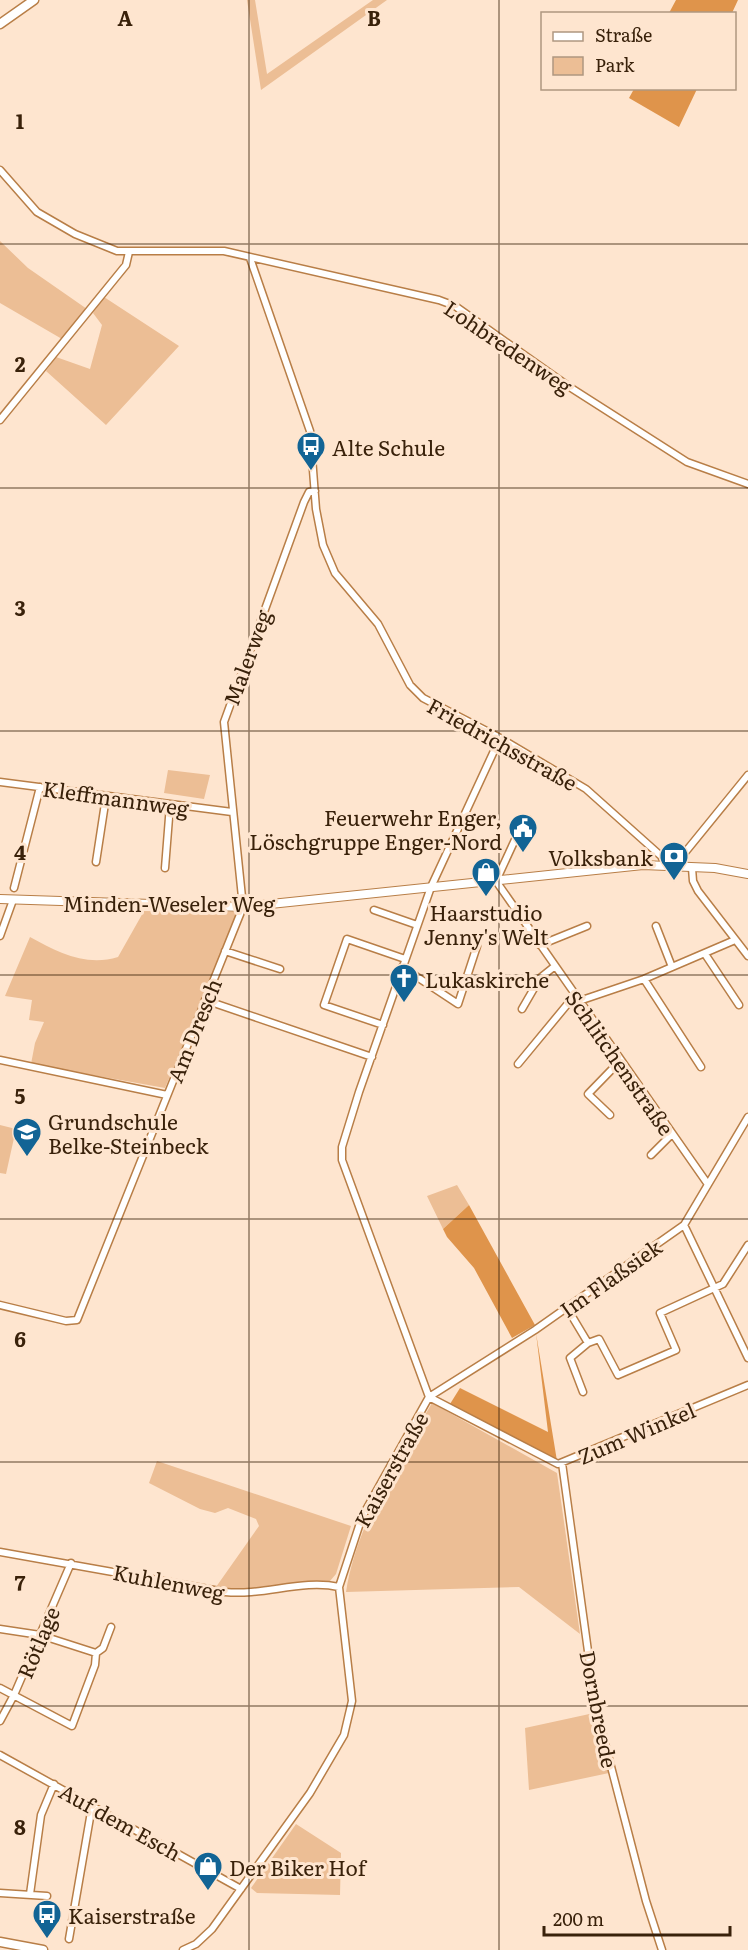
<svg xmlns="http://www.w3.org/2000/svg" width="748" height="1950" viewBox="0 0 748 1950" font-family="Literata,serif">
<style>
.green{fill:#ecbe95}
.forest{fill:#df944b}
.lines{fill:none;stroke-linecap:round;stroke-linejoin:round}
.minor-casing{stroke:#b87e47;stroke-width:9}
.tertiary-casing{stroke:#b87e47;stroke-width:10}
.secondary-casing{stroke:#b87e47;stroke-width:11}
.minor{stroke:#fff;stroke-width:6}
.tertiary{stroke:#fff;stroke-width:8}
.secondary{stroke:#fff;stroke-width:8}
.grid{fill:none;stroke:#39210a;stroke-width:1.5;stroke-opacity:0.55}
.labels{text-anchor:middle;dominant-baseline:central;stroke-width:6;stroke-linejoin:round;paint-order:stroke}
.street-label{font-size:21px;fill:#39210a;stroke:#fee5cf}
.poi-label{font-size:21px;fill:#39210a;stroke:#fee5cf;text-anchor:start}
.grid-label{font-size:20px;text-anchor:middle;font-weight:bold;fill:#39210a;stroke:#fee5cf;stroke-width:6;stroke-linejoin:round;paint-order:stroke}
</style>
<rect width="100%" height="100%" fill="#fee5cf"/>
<path class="green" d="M247,0H255L267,74L373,0H387L261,90Z
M0,241L28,268L87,309L62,339L0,303Z
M104,297L179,346L106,425L46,371L56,357L90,369L102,325L93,313Z
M168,770L210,775L204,799L164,793Z
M144,911L238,912L165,1088L31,1064L35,1043L44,1022L29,1020L32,1000L5,996L30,937C57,952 86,967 118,957Z
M0,1125L16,1129L6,1174L0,1173Z
M457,1185L469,1205L443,1229L427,1196Z
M432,1403L557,1473L580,1634L519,1587L346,1592C357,1522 397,1464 432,1403Z
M157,1461L351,1526L336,1574L330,1581L237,1590L216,1587L259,1526L256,1519L228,1508L215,1513L200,1509L149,1483Z
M594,1713L609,1773L529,1790L525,1728Z
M296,1824L341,1853L340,1895L257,1893L251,1888Z"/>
<path class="forest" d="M676,0H738L732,13H669Z
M634,89V88L697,89L679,127L629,98Z
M469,1205L535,1325L512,1338L474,1268L447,1237L443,1229Z
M536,1333L557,1461L450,1404L460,1388L548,1432Z"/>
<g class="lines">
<g class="minor-casing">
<path id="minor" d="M0,170L37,212L75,234L117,251H224L439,300L455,306L568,386L687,462L748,484
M250,258L310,431L316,509L323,545L335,573L378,624L410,685L423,698L500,738L586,789L661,856L666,865
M0,420L126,265L129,252
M0,782L232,812
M529,820L519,831L496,881L707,1183
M96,862L106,797
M674,866L748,775
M165,868L170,805
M692,868L693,881L698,891L748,956
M14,888L40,787
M374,910L417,925
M656,926L672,967
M0,936L13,900
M540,945L587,926
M225,951L280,969
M705,954L739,1005
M402,967L458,1004L477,946
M644,979L701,1067
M205,1000L372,1057
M579,1001L644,979L735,940
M522,1009L540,978L555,966
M383,1025L324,1005L347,939L405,959
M0,1060L167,1095
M518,1064L575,995
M610,1115L588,1094L620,1061
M748,1117L684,1225L535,1330L429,1397L558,1464L748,1385
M651,1155L671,1135
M684,1225L748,1358
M0,1305L66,1321L77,1320L243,907L224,722L304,502L309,492L315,491
M567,1308L588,1343L599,1339L618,1375L676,1350L660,1313L723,1284L748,1245
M583,1392L570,1358L588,1343
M562,1463L596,1709L646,1901L662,1950
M0,1552L225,1592C263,1596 302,1579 339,1587
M0,1629L40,1635L96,1653L95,1665L72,1726L0,1688
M96,1653L103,1648L111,1627
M0,1721L14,1695L71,1563
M0,1755L241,1889
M0,1893L47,1896
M30,1894L41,1815L54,1784
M69,1939L92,1806
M183,1950L196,1944L212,1929L310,1793L344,1735L352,1701L339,1587L362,1517L429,1397L342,1160V1147L359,1092L431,887L500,738"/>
</g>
<g class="tertiary-casing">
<path id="tertiary" d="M0,899L243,907L643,865L715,868L748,874"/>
</g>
<g class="secondary-casing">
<path id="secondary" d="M0,24L34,0
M0,1942L43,1950"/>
</g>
<use href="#minor" class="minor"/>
<use href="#tertiary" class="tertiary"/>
<use href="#secondary" class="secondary"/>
</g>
<path class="grid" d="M249,0V1950M499,0V1950M0,244H748M0,488H748M0,731H748M0,975H748M0,1219H748M0,1462H748M0,1706H748"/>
<defs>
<g id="bus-pin" transform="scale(1.5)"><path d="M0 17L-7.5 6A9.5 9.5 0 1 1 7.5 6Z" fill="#126495" stroke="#fee5cf"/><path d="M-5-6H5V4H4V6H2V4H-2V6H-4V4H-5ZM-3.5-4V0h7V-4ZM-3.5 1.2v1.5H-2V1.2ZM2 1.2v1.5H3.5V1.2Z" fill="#fff"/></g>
<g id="civic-pin" transform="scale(1.5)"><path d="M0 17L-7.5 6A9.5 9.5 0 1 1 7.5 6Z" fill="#126495" stroke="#fee5cf"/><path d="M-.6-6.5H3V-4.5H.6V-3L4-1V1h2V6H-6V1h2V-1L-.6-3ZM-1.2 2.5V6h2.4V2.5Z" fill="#fff"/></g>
<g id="bank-pin" transform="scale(1.5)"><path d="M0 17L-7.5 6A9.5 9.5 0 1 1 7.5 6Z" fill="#126495" stroke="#fee5cf"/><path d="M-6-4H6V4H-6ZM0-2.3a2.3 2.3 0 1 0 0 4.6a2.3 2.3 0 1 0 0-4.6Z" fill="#fff"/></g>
<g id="shop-pin" transform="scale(1.5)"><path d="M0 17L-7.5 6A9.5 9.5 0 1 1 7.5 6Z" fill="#126495" stroke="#fee5cf"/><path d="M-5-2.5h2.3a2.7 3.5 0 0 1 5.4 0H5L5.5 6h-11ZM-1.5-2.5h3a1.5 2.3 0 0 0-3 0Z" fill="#fff"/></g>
<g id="church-pin" transform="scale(1.5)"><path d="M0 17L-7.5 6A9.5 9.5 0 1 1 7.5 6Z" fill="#126495" stroke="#fee5cf"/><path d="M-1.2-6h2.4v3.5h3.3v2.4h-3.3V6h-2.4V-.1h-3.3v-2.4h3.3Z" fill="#fff"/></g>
<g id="school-pin" transform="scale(1.5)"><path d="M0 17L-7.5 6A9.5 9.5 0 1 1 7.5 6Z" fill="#126495" stroke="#fee5cf"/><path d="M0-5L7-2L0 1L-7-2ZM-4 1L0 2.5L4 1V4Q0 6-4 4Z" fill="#fff"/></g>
</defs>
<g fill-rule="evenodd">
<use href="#bus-pin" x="311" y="446"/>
<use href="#civic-pin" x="523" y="828"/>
<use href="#bank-pin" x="674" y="856"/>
<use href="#shop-pin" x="486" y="872"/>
<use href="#church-pin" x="404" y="978"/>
<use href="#school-pin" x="27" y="1132"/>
<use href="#shop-pin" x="208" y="1866"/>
<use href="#bus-pin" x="47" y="1914"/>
</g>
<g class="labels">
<g class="street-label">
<text transform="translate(509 346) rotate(34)">Lohbredenweg</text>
<text transform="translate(246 657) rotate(-70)">Malerweg</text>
<text transform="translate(503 743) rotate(29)">Friedrichsstraße</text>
<text transform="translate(116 797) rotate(8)">Kleffmannweg</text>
<text x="169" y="902">Minden-Weseler Weg</text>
<text transform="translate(193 1030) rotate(-68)">Am Dresch</text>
<text transform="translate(621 1062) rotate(55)">Schlitchenstraße</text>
<text transform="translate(610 1277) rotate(-35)">Im Flaßsiek</text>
<text transform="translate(636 1432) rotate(-23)">Zum Winkel</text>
<text transform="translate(390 1469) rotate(-61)">Kaiserstraße</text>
<text transform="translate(169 1581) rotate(11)">Kuhlenweg</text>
<text transform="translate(37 1642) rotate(-67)">Rötlage</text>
<text transform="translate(600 1709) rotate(79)">Dornbreede</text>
<text transform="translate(121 1821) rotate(29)">Auf dem Esch</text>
</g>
<g class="poi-label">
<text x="332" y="446">Alte Schule</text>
<text x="502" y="816" text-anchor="end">Feuerwehr Enger,<tspan x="502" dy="24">Löschgruppe Enger-Nord</tspan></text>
<text x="653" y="856" text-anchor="end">Volksbank</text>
<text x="486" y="911" text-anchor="middle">Haarstudio<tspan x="486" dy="24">Jenny's Welt</tspan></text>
<text x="425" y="978">Lukaskirche</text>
<text x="48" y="1120">Grundschule<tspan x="48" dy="24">Belke-Steinbeck</tspan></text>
<text x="229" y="1866">Der Biker Hof</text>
<text x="68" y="1914">Kaiserstraße</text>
</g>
</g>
<g class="grid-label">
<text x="125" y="26">A</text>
<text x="374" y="26">B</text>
<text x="20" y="129">1</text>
<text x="20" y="372">2</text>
<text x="20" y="616">3</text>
<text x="20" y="860">4</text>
<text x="20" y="1104">5</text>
<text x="20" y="1347">6</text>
<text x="20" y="1591">7</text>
<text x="20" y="1835">8</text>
</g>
<rect x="541" y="12" width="195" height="78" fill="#fee5cf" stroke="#af9780" stroke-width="1.5"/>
<rect x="553" y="32" width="30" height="9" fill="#ffffff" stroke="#af9780" stroke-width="1.5"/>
<text x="595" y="42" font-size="18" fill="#39210a">Straße</text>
<rect x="553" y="57" width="30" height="18" fill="#ecbe95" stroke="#af9780" stroke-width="1.5"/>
<text x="595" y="72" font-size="18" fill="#39210a">Park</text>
<path d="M544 1926v9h186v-9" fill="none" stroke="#39210a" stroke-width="3"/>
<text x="553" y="1926" font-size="18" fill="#39210a" stroke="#fee5cf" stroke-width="4.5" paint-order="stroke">200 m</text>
</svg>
